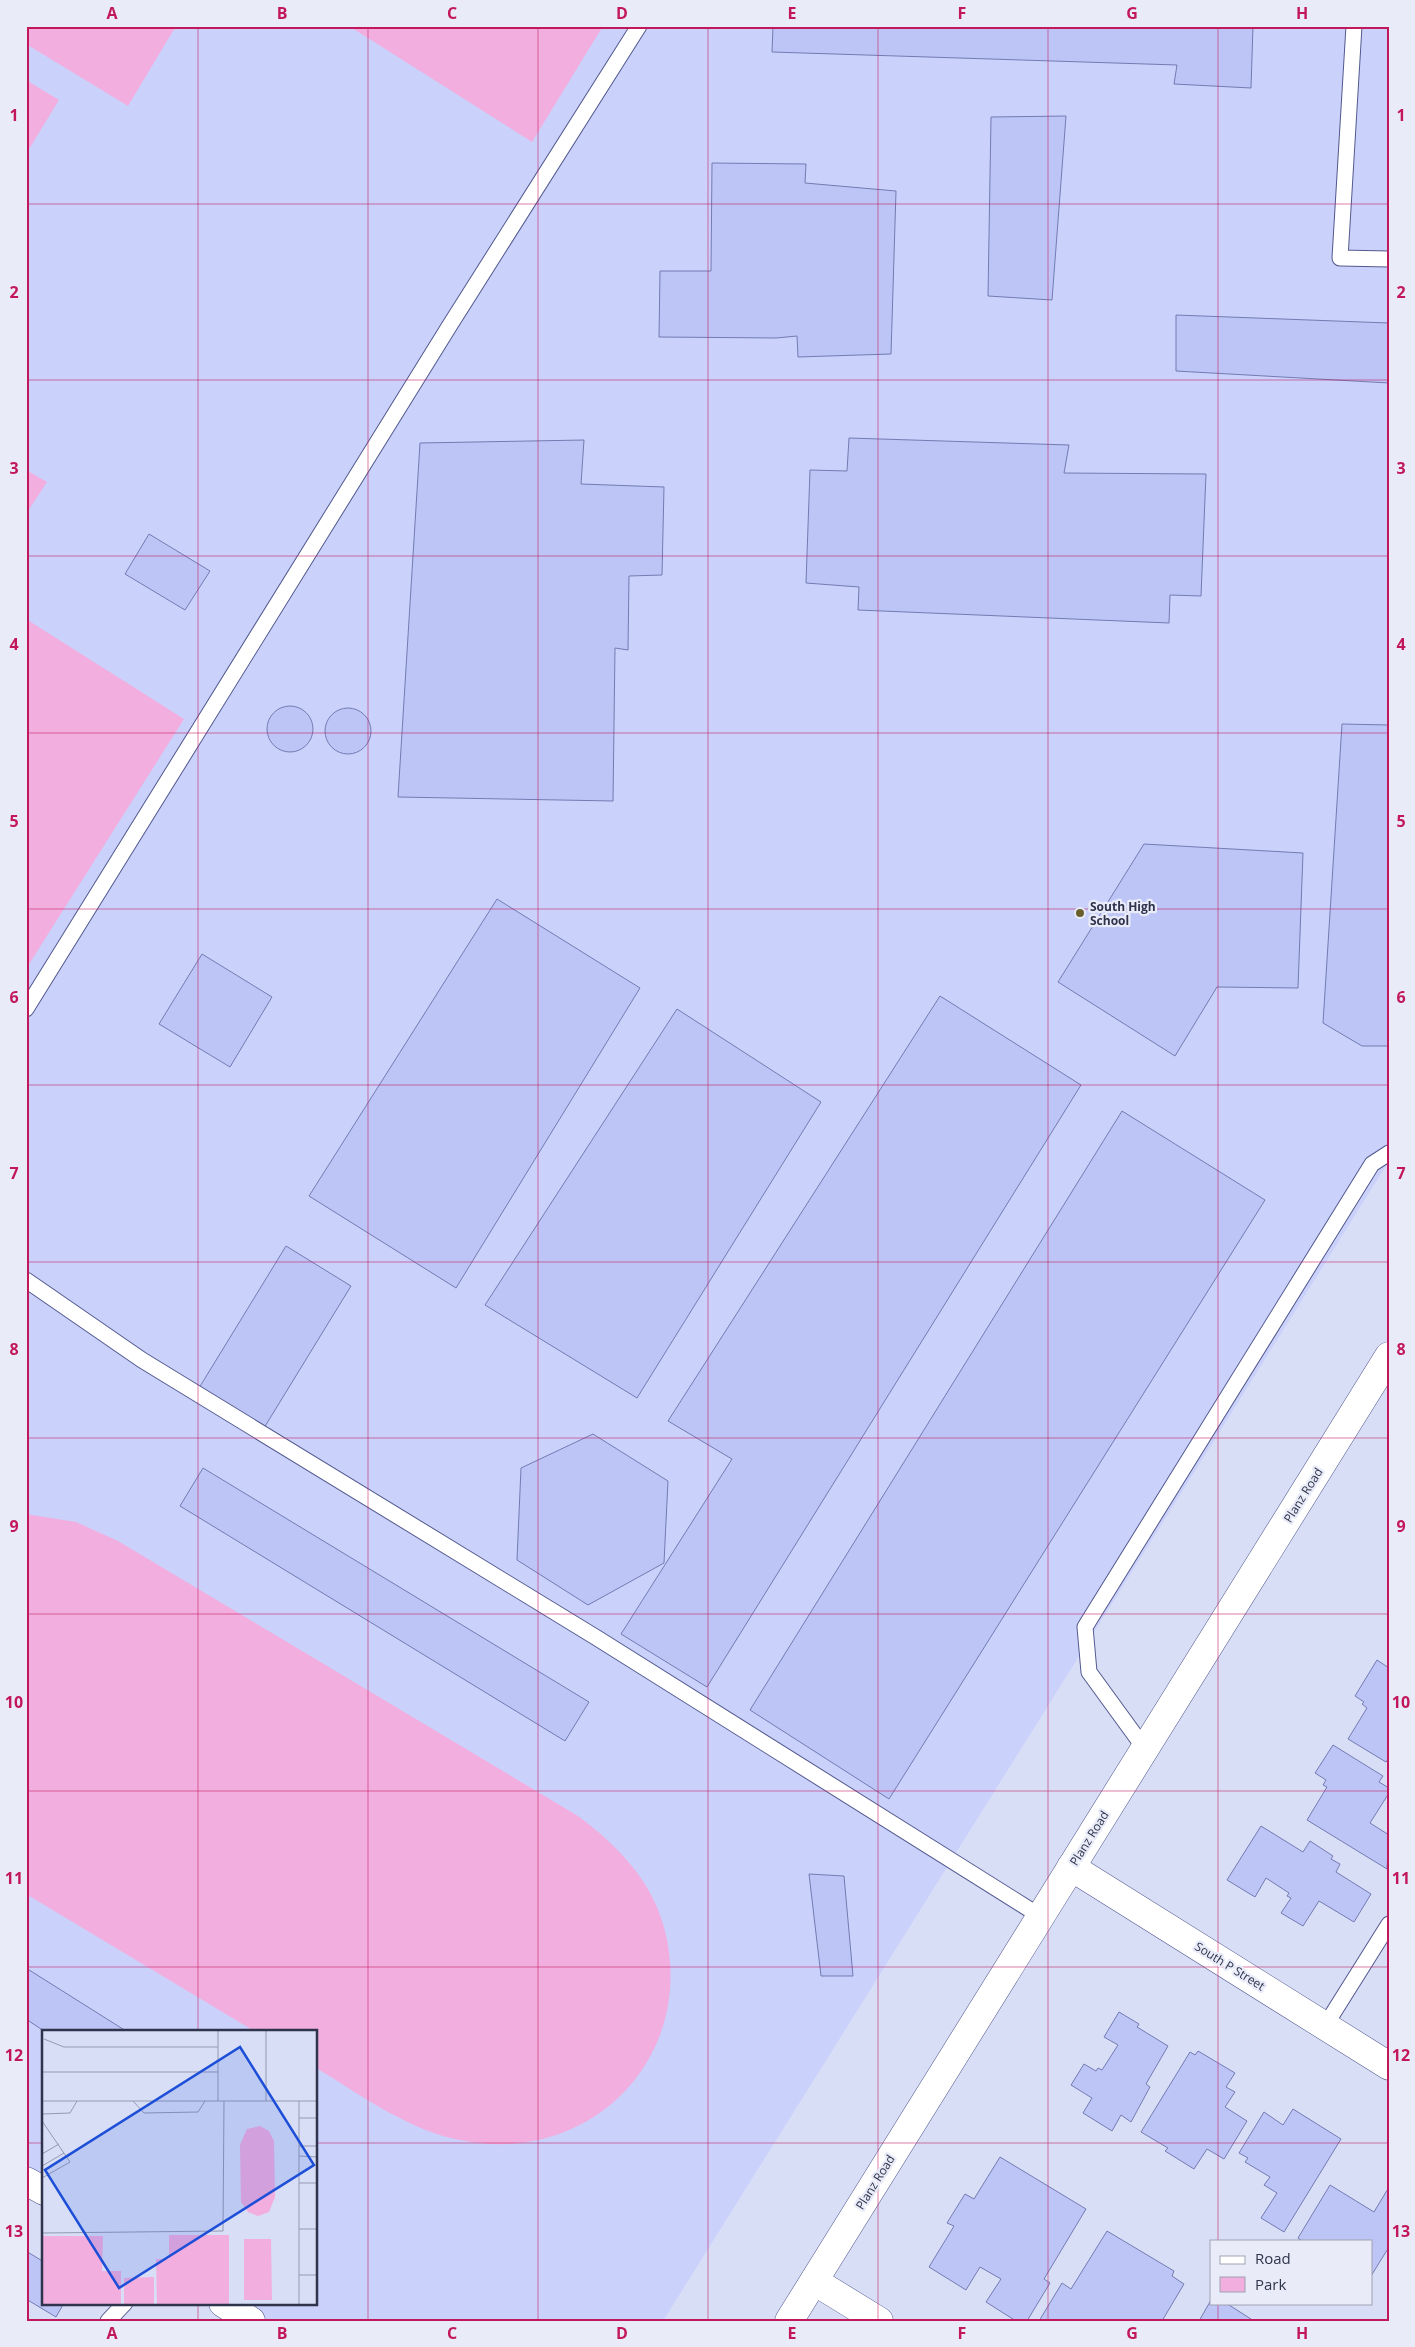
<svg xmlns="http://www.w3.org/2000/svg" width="1415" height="2347" viewBox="0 0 1415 2347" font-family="'Open Sans',sans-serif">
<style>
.built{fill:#cad2fb}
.green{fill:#f1aedf}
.building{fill:#bcc5f5;stroke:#737bb3}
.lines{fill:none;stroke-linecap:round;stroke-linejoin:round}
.service-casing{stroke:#52598e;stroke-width:17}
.minor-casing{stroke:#52598e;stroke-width:29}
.tertiary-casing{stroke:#52598e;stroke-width:29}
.service{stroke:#fff;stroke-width:15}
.minor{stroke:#fff;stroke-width:28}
.tertiary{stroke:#fff;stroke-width:28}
.grid{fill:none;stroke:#c2185b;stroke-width:1;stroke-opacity:0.55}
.poi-dot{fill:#6a5f2c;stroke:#e9ecf8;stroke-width:2}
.labels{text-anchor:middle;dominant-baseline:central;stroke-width:4.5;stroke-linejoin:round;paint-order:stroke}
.poi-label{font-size:12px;font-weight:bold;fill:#2f334b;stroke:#e9ecf8;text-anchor:start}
.street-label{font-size:12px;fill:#2f334b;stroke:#e9ecf8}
.inset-road{fill:none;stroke:#959ab2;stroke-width:1}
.view{fill:#1d4ed8;fill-opacity:0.15;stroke:#1d4ed8;stroke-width:2.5}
.inset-edge{fill:none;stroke:#2f334b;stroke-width:2.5}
.neatline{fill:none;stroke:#c2185b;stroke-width:2}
.grid-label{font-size:16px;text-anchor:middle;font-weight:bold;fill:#c2185b}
</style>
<rect width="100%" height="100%" fill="#d9def7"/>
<path class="built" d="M26,26H1389V1161L663,2321H251L223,2303H316V2031H44V2191L26,2180Z"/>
<path class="green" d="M26,26H176L128,106L26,44Z
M349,26H603L532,142Z
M26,80L59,100L26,154Z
M26,470L47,482L26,514Z
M26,619L184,719L26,969Z
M26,1514L76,1522L118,1541L578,1816C617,1845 653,1881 665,1931C696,2057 592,2164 465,2141C410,2132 363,2096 316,2068V2031H254L26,1894Z"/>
<path class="building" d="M773,26H1253L1251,88L1174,84L1177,65L772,52Z
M1066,116L1052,300L988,296L991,117Z
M712,163L806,164L805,183L896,191L891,354L798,357L797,336L776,338L659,337L660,271H711Z
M1176,315L1389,323V383L1176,371Z
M849,438L1069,445L1064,473L1206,474L1201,596L1170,595L1169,623L858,610L859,587L806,583L810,470L847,471Z
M584,440L581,484L664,487L662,575L629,576L628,650L615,648L613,801L398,797L420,443Z
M149,534L210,571L185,610L125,574Z
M267 729a23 23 0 1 1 46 0a23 23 0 1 1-46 0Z
M325 731a23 23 0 1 1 46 0a23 23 0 1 1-46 0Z
M1342,724L1389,725V1046H1362L1323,1023Z
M1144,844L1303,853L1298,988L1217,987L1175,1056L1058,982Z
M497,899L640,988L456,1288L309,1196Z
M202,954L272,997L230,1067L159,1024Z
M940,996L1081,1085L707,1687L621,1634L732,1459L668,1421Z
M677,1009L821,1102L637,1398L485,1305Z
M1122,1111L1265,1200L889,1799L750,1710Z
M286,1246L351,1286L264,1428L199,1388Z
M593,1434L668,1481L664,1563L588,1605L517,1560L521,1468Z
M203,1468L589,1702L565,1741L180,1506Z
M1377,1660L1389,1668V1758L1386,1762L1348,1739L1367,1708L1362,1704L1364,1702L1355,1696Z
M1333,1745L1383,1776L1379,1782L1389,1788V1793L1370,1823L1389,1835L1387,1869L1307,1820L1327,1787L1323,1785L1326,1780L1315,1773Z
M1261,1826L1303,1852L1310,1841L1333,1856L1331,1859L1340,1864L1336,1872L1371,1894L1354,1922L1319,1901L1303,1926L1281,1913L1291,1898L1287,1896L1289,1893L1266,1878L1255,1897L1227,1880Z
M809,1874L844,1876L853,1976H821Z
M26,1968L126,2031H44L26,2019Z
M1119,2012L1139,2024L1137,2027L1168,2046L1146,2084L1150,2087L1131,2122L1121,2115L1112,2131L1083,2113L1092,2098L1071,2085L1084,2064L1096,2071L1098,2068L1102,2070L1118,2045L1104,2037Z
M1198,2051L1235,2073L1226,2087L1235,2092L1225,2107L1247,2121L1224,2159L1207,2149L1194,2169L1165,2151L1168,2148L1141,2132L1190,2052L1195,2055Z
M1293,2109L1341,2139L1284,2232L1261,2218L1277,2193L1264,2185L1270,2177L1245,2162L1248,2158L1239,2153L1264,2112L1283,2125Z
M1000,2157L1086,2209L1044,2279L1050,2283L1027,2321H1016L986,2302L1001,2279L980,2267L966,2290L929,2267L954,2226L947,2223L965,2194L974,2199Z
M1330,2185L1374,2212L1389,2187V2247L1371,2276V2241H1302L1298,2238Z
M1107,2231L1174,2271L1172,2276L1184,2284L1162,2321H1039L1062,2283L1071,2289Z
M26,2251L44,2262V2303H64L56,2317L26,2299Z
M1211,2300V2303H1226L1254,2321H1199Z"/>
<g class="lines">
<g class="service-casing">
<path id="service" d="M1354,26L1340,258L1389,259
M26,1009L450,325L639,26
M26,1280L142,1360L597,1638L1040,1916
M1145,1749L1089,1672L1085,1627L1372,1164L1389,1153
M1325,2026L1389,1924
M108,2321L125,2303"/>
</g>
<g class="minor-casing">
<path id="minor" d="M1071,1867L1389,2066
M26,2181L44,2191
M814,2281L879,2321
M223,2303L251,2321"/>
</g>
<g class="tertiary-casing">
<path id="tertiary" d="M789,2321L1389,1356"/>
</g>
<use href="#service" class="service"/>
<use href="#minor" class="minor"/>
<use href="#tertiary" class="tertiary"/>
</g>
<path class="grid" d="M198,26V2031M368,26V2321M538,26V2321M708,26V2321M878,26V2321M1048,26V2321M1218,26V2241M26,204H1389M26,380H1389M26,556H1389M26,733H1389M26,909H1389M26,1085H1389M26,1262H1389M26,1438H1389M26,1614H1389M26,1791H1389M26,1967H1389M26,2143H44M316,2143H1389M198,2303V2321M1218,2303V2321"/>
<circle class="poi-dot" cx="1080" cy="913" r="5"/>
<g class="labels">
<g class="poi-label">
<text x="1090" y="906">South High<tspan x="1090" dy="14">School</tspan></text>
</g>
<g class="street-label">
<text transform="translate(1303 1495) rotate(-58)">Planz Road</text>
<text transform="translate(1089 1838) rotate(-58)">Planz Road</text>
<text transform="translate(1230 1966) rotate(32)">South P Street</text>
<text transform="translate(875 2182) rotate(-58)">Planz Road</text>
</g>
</g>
<g transform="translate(42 2030)">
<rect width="275" height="275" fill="#d9def7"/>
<path d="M218,96L227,101L232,111L233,167L227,182L216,186L206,182L199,172L198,115L205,99ZM127,205H187V275H115L114,229H127ZM0,206H61L60,241H79V275H0ZM202,209H229L230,270H202ZM112,247V275H82V248Z" fill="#f1aedf"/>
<path class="inset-road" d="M176,0V71M224,0V71M2,9L22,17H176M0,42H176M0,71H275M91,71L102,83L156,82L163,71M0,84L28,83L35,71M257,88H275M0,91L28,132L0,148M257,116H275M0,124L17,114M257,126L275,127M0,136L22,123M257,153H275M257,199H275M0,203L181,201L182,71M257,245H275M257,275V71"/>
<path class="view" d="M198,17L272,135L77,258L3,140Z"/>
<rect width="275" height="275" class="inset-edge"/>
</g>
<rect width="1415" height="2347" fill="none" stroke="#e9ecf8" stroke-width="55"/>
<rect x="1210" y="2240" width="162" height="65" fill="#e9ecf8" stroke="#9fa2b3"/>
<rect x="1220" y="2256" width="25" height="8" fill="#ffffff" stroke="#9fa2b3"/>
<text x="1255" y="2264" font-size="15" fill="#2f334b">Road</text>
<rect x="1220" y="2277" width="25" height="15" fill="#f1aedf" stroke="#9fa2b3"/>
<text x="1255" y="2290" font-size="15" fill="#2f334b">Park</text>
<rect x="28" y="28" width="1360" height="2292" class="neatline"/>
<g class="grid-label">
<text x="112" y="19">A</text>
<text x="282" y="19">B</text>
<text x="452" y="19">C</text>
<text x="622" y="19">D</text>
<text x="792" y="19">E</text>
<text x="962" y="19">F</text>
<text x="1132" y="19">G</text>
<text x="1302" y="19">H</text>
<text x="14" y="121">1</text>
<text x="1401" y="121">1</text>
<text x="14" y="298">2</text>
<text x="1401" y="298">2</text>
<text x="14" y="474">3</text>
<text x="1401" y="474">3</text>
<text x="14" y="650">4</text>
<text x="1401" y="650">4</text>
<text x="14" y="827">5</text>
<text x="1401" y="827">5</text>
<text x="14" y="1003">6</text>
<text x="1401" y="1003">6</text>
<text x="14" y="1179">7</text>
<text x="1401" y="1179">7</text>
<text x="14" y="1355">8</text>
<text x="1401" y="1355">8</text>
<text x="14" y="1532">9</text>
<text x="1401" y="1532">9</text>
<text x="14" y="1708">10</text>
<text x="1401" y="1708">10</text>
<text x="14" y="1884">11</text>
<text x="1401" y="1884">11</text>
<text x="14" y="2061">12</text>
<text x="1401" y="2061">12</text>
<text x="14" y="2237">13</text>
<text x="1401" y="2237">13</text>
<text x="112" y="2339">A</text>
<text x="282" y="2339">B</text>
<text x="452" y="2339">C</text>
<text x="622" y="2339">D</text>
<text x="792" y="2339">E</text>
<text x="962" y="2339">F</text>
<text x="1132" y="2339">G</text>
<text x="1302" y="2339">H</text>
</g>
</svg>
